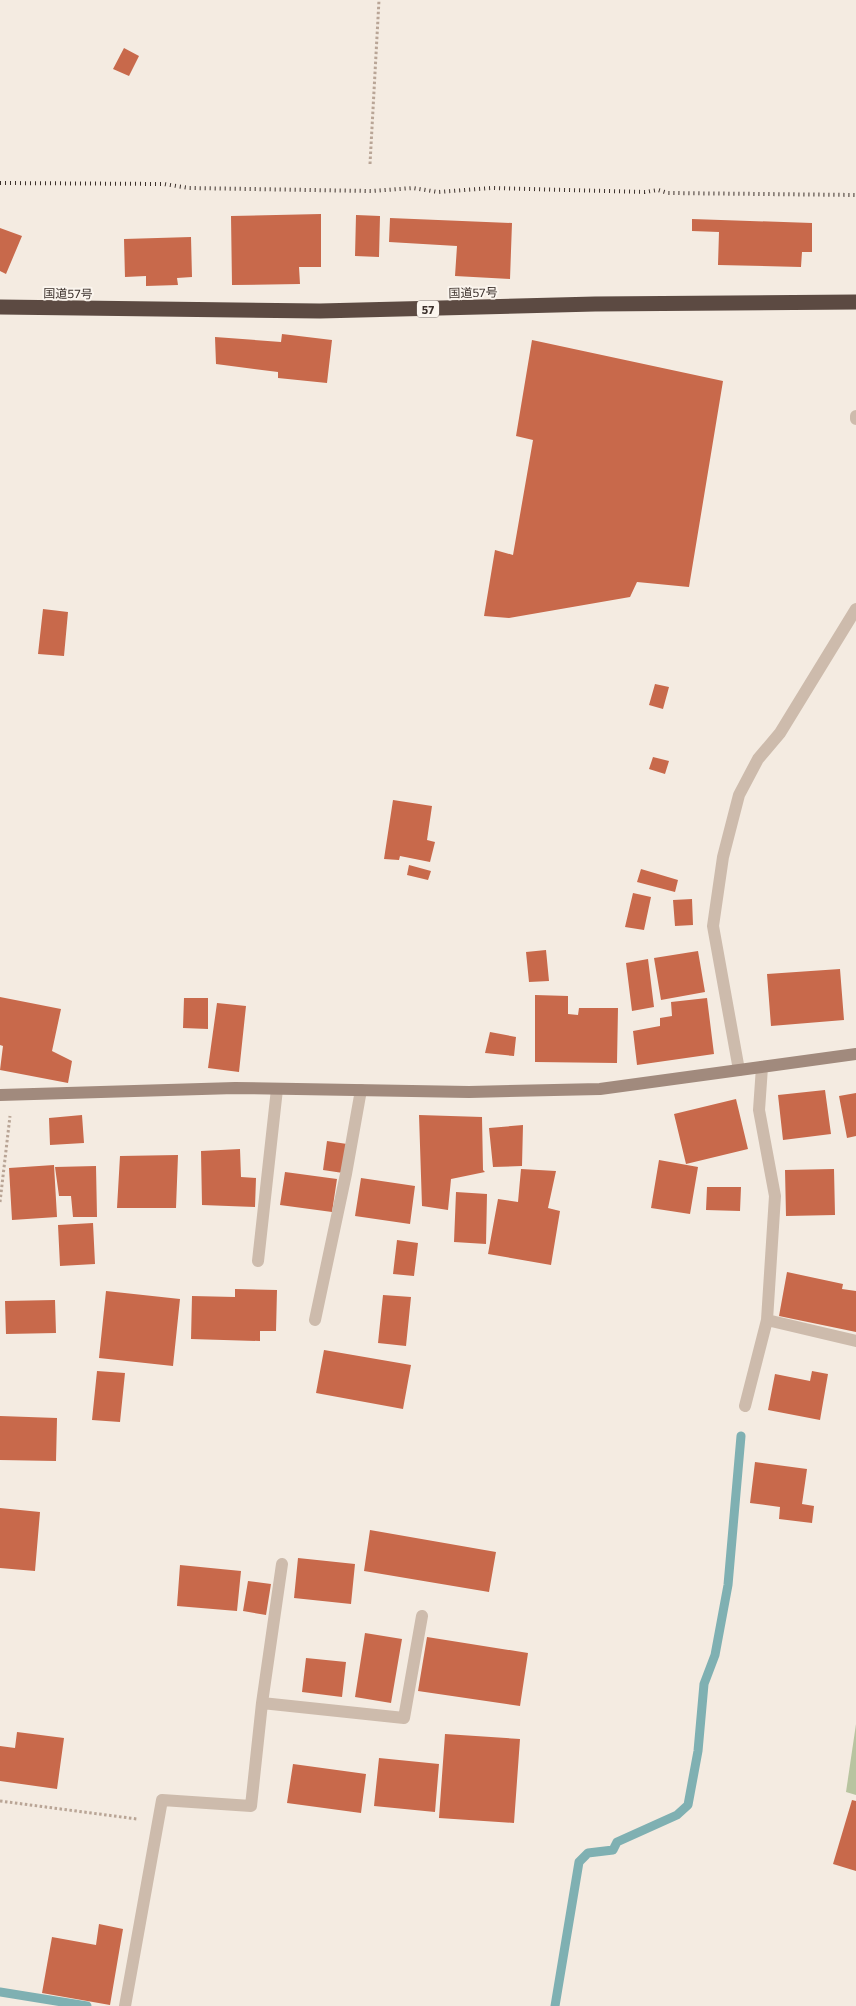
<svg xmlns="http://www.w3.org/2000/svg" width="856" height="2006" viewBox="0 0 856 2006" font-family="Commissioner,'Noto Sans JP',sans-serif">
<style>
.green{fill:#b8c4a0}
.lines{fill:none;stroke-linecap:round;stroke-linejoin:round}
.stream{stroke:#7fb0b2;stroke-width:9}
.building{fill:#c8694b}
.path{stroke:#b9a596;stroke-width:3;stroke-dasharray:2.5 2.5;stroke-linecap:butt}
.street{stroke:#cdbbac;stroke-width:12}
.secondary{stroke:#a18a7d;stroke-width:12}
.highway{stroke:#5c4a42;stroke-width:15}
.rail{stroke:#3b302b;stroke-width:4;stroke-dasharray:1 4;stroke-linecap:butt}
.labels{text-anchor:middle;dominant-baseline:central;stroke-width:4;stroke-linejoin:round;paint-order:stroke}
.shield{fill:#fbf5ee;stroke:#756b66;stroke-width:1}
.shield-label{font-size:11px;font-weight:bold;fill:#3b302b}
.street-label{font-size:12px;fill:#3b302b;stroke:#fbf5ee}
</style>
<rect width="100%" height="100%" fill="#f4ebe1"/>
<path class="green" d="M856,1724V1795L846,1792Z"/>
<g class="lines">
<path class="stream" d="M0,1992L87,2006
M555,2006L579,1862L588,1853L613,1850L617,1842L677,1815L688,1805L698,1751L704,1684L715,1655L728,1585L741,1436"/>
</g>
<path class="building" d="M124,48L139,56L129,76L113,69Z
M321,214V267H299L300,284L232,285L231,216Z
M356,215L380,216L379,257L355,256Z
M390,218L512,223L510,279L455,276L457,246L389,242Z
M692,219L812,223V252H802L801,267L718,265L719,232L692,231Z
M0,228L22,236L6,274L0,271Z
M191,237L192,277L177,278L178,285L146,286V276L125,277L124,239Z
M282,334L332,340L327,383L278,378V372L216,364L215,337L281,342Z
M532,340L723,381L689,587L637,582L630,597L509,618L484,616L495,550L513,555L533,440L516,436Z
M43,609L68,612L64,656L38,654Z
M655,684L669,687L663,709L649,705Z
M653,757L669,761L665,774L649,769Z
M393,800L432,806L427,840L435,842L430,862L400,856L399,860L384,859Z
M409,865L431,871L428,880L407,875Z
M641,869L678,880L675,892L637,882Z
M633,893L651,897L644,930L625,927Z
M692,899L693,925L675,926L673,900Z
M546,950L549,981L529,982L526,952Z
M698,951L705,992L661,1000L654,958Z
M648,959L654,1007L632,1011L626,963Z
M840,969L844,1020L771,1026L767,974Z
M535,995L568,996V1014L578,1015L579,1008H618L617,1063L535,1062Z
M0,997L61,1009L52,1051L72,1061L68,1083L0,1070L3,1046L0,1045Z
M184,998H208V1029L183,1028Z
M707,998L714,1054L637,1065L633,1031L660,1026V1018L672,1016L671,1002Z
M217,1003L246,1006L239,1072L208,1068Z
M490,1032L516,1037L514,1056L485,1053Z
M825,1090L831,1134L783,1140L778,1095Z
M856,1093V1136L847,1138L839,1096Z
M736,1099L748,1149L686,1164L674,1114Z
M82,1115L84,1143L50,1145L49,1118Z
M419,1115L482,1117L483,1170L485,1172L451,1179L448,1210L422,1206Z
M523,1125L522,1166L493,1167L489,1128Z
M327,1141L347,1144L343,1173L323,1170Z
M240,1149L241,1177L256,1178L255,1207L202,1205L201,1151Z
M178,1155L176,1208H117L120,1156Z
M659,1160L698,1167L690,1214L651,1208Z
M54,1165L57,1217L12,1220L9,1168Z
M96,1166L97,1217H73L71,1196H59L55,1167Z
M521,1169L556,1171L548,1208L560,1211L551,1265L488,1254L498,1199L518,1202Z
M834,1169L835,1215L786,1216L785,1170Z
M285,1172L337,1179L332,1212L280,1205Z
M361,1178L415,1186L410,1224L355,1216Z
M707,1187H741L740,1211L706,1210Z
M456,1192L487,1194L486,1244L454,1242Z
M93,1223L95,1264L60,1266L58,1225Z
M397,1240L418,1243L414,1276L393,1274Z
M787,1272L843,1284L842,1289L856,1291V1332L779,1316Z
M235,1289L277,1290L276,1331H260V1341L191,1339L192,1296L235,1297Z
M106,1291L180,1299L173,1366L99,1358Z
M383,1295L411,1297L406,1346L378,1343Z
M55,1300L56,1333L6,1334L5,1301Z
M324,1350L411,1365L403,1409L316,1393Z
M97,1371L125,1373L120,1422L92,1420Z
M812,1371L828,1374L820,1420L768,1410L775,1374L810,1381Z
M0,1416L57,1418L56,1461L0,1460Z
M755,1462L807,1469L802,1504L814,1506L812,1523L779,1519L780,1507L750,1503Z
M0,1508L40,1512L35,1571L0,1568Z
M370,1530L496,1552L489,1592L364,1571Z
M298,1558L355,1564L351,1604L294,1598Z
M180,1565L241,1571L237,1611L177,1606Z
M248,1581L271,1584L266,1615L243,1611Z
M365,1633L402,1639L391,1703L355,1697Z
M427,1637L528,1653L520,1706L418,1691Z
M306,1658L346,1662L342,1697L302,1692Z
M17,1732L64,1738L57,1789L0,1781V1746L15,1748Z
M445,1734L520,1739L514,1823L439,1818Z
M379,1758L439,1764L435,1812L374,1806Z
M293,1764L366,1774L361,1813L287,1803Z
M852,1800L856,1801V1871L833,1864Z
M99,1924L123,1929L110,2005L42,1993L52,1937L96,1945Z"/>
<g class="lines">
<path class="path" d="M370,164L379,0
M0,1202L10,1116
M0,1801L137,1819"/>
<path class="street" d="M856,416V419
M739,1070L713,926L723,857L739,795L758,759L780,733L856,609
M258,1261L277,1089
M315,1320L346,1174L361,1090
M767,1320L856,1341
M745,1406L767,1320L775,1196L759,1110L762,1067
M262,1703L282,1564
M125,2006L162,1800L251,1806L262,1703L404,1718L422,1616"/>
<path class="secondary" d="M0,1095L235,1088L469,1092L600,1089L856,1054"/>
<path class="highway" d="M0,307L320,311L595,304L856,302"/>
<path class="rail" d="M0,183L164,184L189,188L372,191L413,188L438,192L491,188L645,192L658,190L668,193L856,195"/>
</g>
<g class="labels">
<rect class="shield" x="417" y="300.5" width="22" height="17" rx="4"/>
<g class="shield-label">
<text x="428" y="309">57</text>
</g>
<g class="street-label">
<text transform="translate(473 292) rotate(-1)">国道57号</text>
<text transform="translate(68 293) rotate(1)">国道57号</text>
</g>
</g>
</svg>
